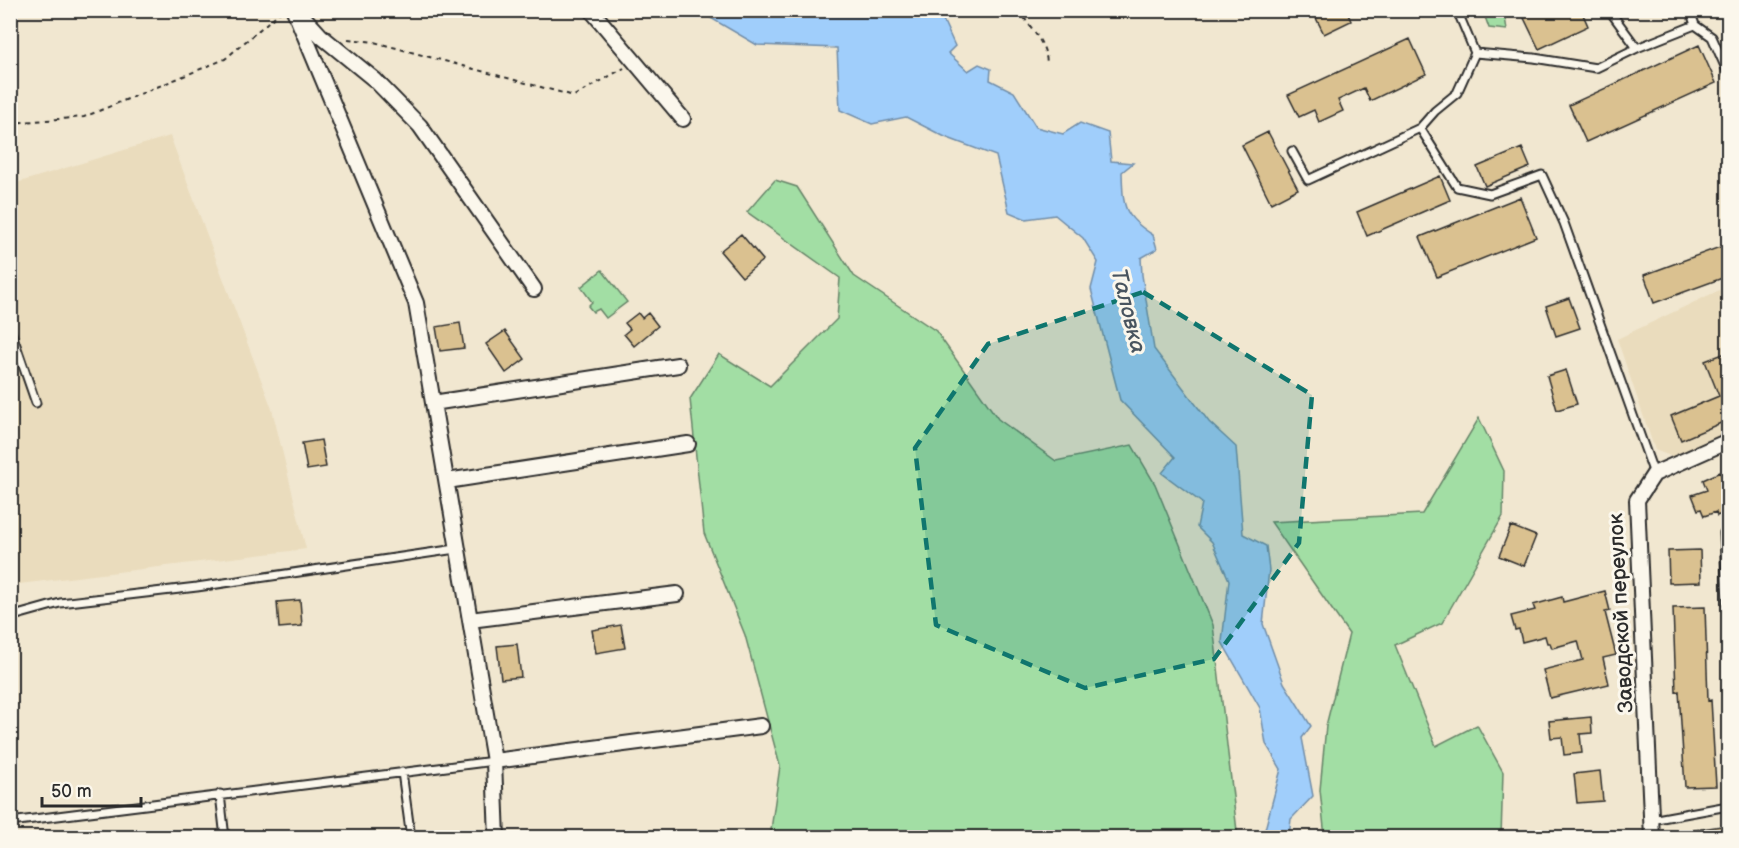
<svg xmlns="http://www.w3.org/2000/svg" width="1739" height="848" viewBox="0 0 1739 848" font-family="'Balsamiq Sans',sans-serif">
<style>
.built{fill:#eadcbd}
.green{fill:#a2dea4;stroke:#668468;stroke-width:1.5}
.water{fill:#a0cefb;stroke:#718da8;stroke-width:1.5}
.building{fill:#dac190;stroke:#2b2b2b;stroke-width:1.5}
.lines{fill:none;stroke-linecap:round;stroke-linejoin:round}
.service-casing{stroke:#2b2b2b;stroke-width:11}
.minor-casing{stroke:#2b2b2b;stroke-width:18}
.path{stroke:#2b2b2b;stroke-width:2;stroke-dasharray:4.5 4.5;stroke-linecap:butt}
.service{stroke:#fbf7ec;stroke-width:7}
.minor{stroke:#fbf7ec;stroke-width:14}
.marked{fill:#0f766e;fill-opacity:0.2;stroke:#0f766e;stroke-width:4.5;stroke-dasharray:12 8;stroke-linejoin:round}
.labels{text-anchor:middle;dominant-baseline:central;stroke-width:6;stroke-linejoin:round;paint-order:stroke}
.street-label{font-size:21px;fill:#2b2b2b;stroke:#fbf7ec}
.water-label{font-size:22px;font-style:italic;fill:#48545f;stroke:#fbf7ec}
</style>
<rect width="100%" height="100%" fill="#f1e7d0"/>
<filter id="ink" filterUnits="userSpaceOnUse"><feTurbulence type="fractalNoise" baseFrequency=".0167" numOctaves="2"/><feDisplacementMap in="SourceGraphic" scale="12" xChannelSelector="R" yChannelSelector="G"/><feConvolveMatrix kernelMatrix="1 2 1 2 8 2 1 2 1" color-interpolation-filters="sRGB"/></filter>
<g filter="url(#ink)">
<path class="built" d="M170,136L272,409L306,549L11,585L10,185Z
M1728,286V432L1673,457L1655,450L1617,339Z"/>
<path class="green" d="M1483,11H1504L1507,30L1489,28Z
M775,180L797,187L854,276L936,331L998,419L1056,461L1132,445L1155,484L1213,625L1237,831L1241,837H770L780,766L745,635L704,533L690,399L719,354L770,386L837,319L840,278L747,212Z
M602,270L627,302L606,318L599,309L593,312L588,306L592,302L581,287Z
M1479,418L1504,471L1503,516L1442,623L1395,645L1436,746L1477,725L1503,772L1501,837H1325L1320,790L1326,726L1349,634L1271,522L1422,514Z"/>
<path class="water" d="M706,11H939L955,46L948,53L968,71L979,64L991,69L990,80L1014,92L1036,127L1063,134L1080,123L1108,133L1111,161L1133,163L1122,172C1123,207 1123,216 1153,235L1157,249L1141,258L1142,275L1154,349L1209,422L1236,447L1243,534L1266,546L1269,570L1263,624L1284,683L1311,726L1302,738L1313,796L1291,819L1289,837H1263L1281,769L1266,744L1260,708L1222,642L1229,580L1212,542L1197,527L1202,503L1162,473L1175,457L1120,400L1091,289L1098,262L1083,238L1055,215L1026,219L1009,212L996,156L945,137L906,117L872,124L840,110L837,48L757,45L709,17Z"/>
<path class="building" d="M1332,10H1346L1351,21L1324,34L1316,18Z
M1540,10H1581L1588,26L1539,49L1524,18Z
M1410,39L1426,74L1370,101L1364,88L1338,100L1343,111L1319,122L1314,110L1299,117L1288,95Z
M1699,45L1716,83L1586,142L1569,105Z
M1268,132L1298,189L1271,203L1242,145Z
M1522,148L1530,167L1485,186L1477,167Z
M1440,176L1450,200L1367,236L1357,212Z
M1520,197L1536,237L1437,277L1420,237Z
M741,234L763,260L742,277L720,251Z
M1728,244V276L1654,303L1644,275Z
M1569,298L1580,328L1556,336L1546,306Z
M638,313L642,318L648,313L658,326L634,346L624,334L630,329L625,323Z
M460,323L464,348L440,351L436,327Z
M505,331L525,359L506,373L486,344Z
M1728,352V420L1681,440L1671,416L1719,396L1705,361Z
M1566,370L1577,404L1557,410L1547,376Z
M321,440L326,467L307,470L302,443Z
M1720,472L1728,492V511L1717,516L1716,512L1704,516L1701,509L1698,510L1692,495L1707,490L1703,480Z
M1511,526L1536,536L1524,566L1499,556Z
M1700,550L1701,582L1669,583L1668,551Z
M1605,591L1610,611L1605,612L1616,655L1603,658L1609,684L1550,698L1543,670L1583,660L1578,641L1552,648L1550,643H1547L1545,636L1522,642L1519,629L1515,630L1511,616L1535,610L1533,605L1562,597L1563,602Z
M300,600L302,626L279,628L277,602Z
M1705,607L1708,701L1711,700L1716,786L1685,787L1679,691L1676,692L1673,608Z
M621,625L625,648L596,653L592,630Z
M517,644L521,677L501,679L497,646Z
M1591,717L1592,733L1580,734L1582,753L1564,755L1562,737L1551,738L1549,721Z
M1600,771L1603,801L1577,803L1574,774Z
M1728,825V837H1682V832Z"/>
<g class="lines">
<g class="service-casing">
<path id="service" d="M1457,10L1475,53
M1609,10L1637,48
M1690,10L1695,25L1712,37L1728,73
M1420,128L1457,187L1490,194L1542,175L1564,223L1654,474
M1292,151L1308,180L1420,128L1435,111L1457,93L1475,53L1534,58L1596,68L1637,48L1695,25
M10,328L36,403
M1728,531L1724,533L1728,626
M10,617L60,603L197,587L456,549
M402,772L411,838
M220,794L225,838
M1651,820L1728,806
M10,822L494,761"/>
</g>
<g class="minor-casing">
<path id="minor" d="M294,10L416,303L494,761L497,838
M591,10L683,119
M299,12L321,36L375,80L420,126L534,289
M433,403L678,365
M447,481L688,444
M470,620L677,594
M494,761L761,726
M1652,838L1637,500L1654,474L1728,441"/>
</g>
<path class="path" d="M1019,10C1030,28 1047,43 1047,65
M348,39L374,42L574,96L624,68
M10,123L84,117L225,59L280,12"/>
<use href="#service" class="service"/>
<use href="#minor" class="minor"/>
</g>
</g>
<path class="marked" d="M1143,292L1312,395L1299,543L1214,659L1085,688L936,625L915,448L988,344Z"/>
<g class="labels">
<g class="street-label">
<text transform="translate(1621 613) rotate(-93)">Заводской переулок</text>
</g>
<g class="water-label">
<text transform="translate(1128 311) rotate(76)">Таловка</text>
</g>
</g>
<rect width="1739" height="848" fill="none" stroke="#fbf7ec" stroke-width="36"/>
<rect x="18" y="18" width="1703" height="812" fill="none" stroke="#2b2b2b" stroke-width="2" filter="url(#ink)"/>
<path d="M42 797v9h99v-9" fill="none" stroke="#2b2b2b" stroke-width="3"/>
<text x="51" y="797" font-size="18" fill="#2b2b2b" stroke="#fbf7ec" stroke-width="4.5" paint-order="stroke">50 m</text>
</svg>
